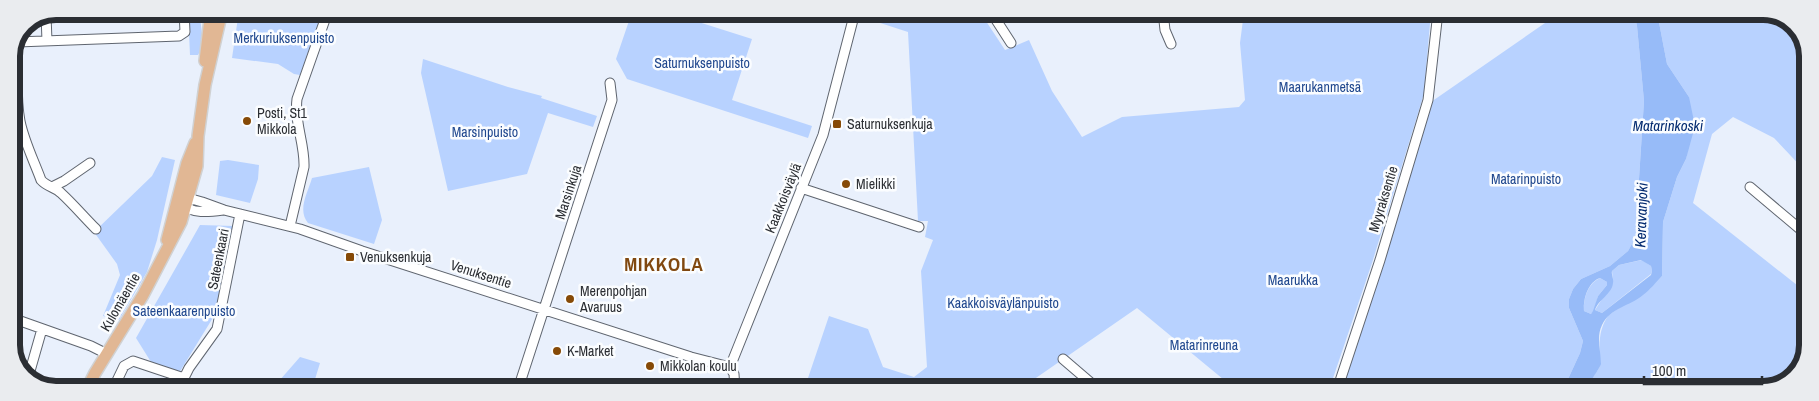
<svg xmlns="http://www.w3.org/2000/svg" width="1819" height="401" viewBox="0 0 1819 401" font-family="'Archivo Narrow',sans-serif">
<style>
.green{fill:#b8d2ff}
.water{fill:#97bbf8;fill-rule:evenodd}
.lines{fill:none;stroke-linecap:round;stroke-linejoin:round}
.minor-casing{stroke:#5f656f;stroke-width:11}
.major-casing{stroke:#d0d1d2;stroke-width:14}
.minor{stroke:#fff;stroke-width:9}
.major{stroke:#e1b794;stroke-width:11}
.poi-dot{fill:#864a07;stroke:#fbfdff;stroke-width:2}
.labels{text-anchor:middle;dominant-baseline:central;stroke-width:5;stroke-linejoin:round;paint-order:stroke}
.park-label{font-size:14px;fill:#1f478e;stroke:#fbfdff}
.poi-label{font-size:14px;fill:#2b2e33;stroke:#fbfdff;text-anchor:start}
.street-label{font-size:14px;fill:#2b2e33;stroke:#fbfdff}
.water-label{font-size:15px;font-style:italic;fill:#042b70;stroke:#fbfdff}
.district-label{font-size:19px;font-weight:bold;letter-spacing:1px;fill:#804810;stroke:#fbfdff}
.rim{fill:none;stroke:#2b2e33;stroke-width:6}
</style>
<rect width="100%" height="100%" fill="#e9f0fc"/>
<path class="green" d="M188,11H200C199,26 207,41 198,55H190Z
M239,11H323L300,75L294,74L278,64L232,58Z
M632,12H667L752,39L732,100L812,126L808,138L627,79L616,59Z
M873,12H980L1005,50L1029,40L1052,91L1082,137L1122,117L1239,107L1245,100L1240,43L1244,12H1431L1424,93L1420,107L1372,263L1329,390L1235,389L1137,308L1020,389H813L808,378L829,316L868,329L883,367L914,377L927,367L921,271L933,240L925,237L928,221H918L908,32L871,20Z
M1561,12H1634L1637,26L1644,101L1637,210V230L1633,242L1628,251L1610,266L1581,279L1573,289L1569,299V308L1583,341L1580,353L1563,390H1341L1431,102Z
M1657,12H1768L1771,24L1787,21L1796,26L1807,51V173L1774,138L1733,117L1712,134L1693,203L1807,293V353L1792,379L1763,390H1584C1587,386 1599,369 1600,366C1601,362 1600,359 1600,354C1599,339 1600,328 1608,316L1662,276L1663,222L1677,177L1686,159L1689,143V97L1667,64Z
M423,59L508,87L542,96L541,98L597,116L593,127L548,113L527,174L448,191L421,73Z
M162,157L175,160L157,240L147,272L119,320L103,316L120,275L117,264L94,232L152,176Z
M228,160L259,165L258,179L250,203L216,195L220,161Z
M369,167L382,220L374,244L308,223C297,210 308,192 312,178Z
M200,225L234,226L221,293L214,316L179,373L151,362L136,338Z
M1642,260L1651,266L1652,271L1651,274L1602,313L1595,310L1613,282L1612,271L1619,265Z
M1600,278L1607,282V285L1598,296L1594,311L1591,314L1584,311C1583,299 1588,283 1600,278Z
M300,357L320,363L312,389H272Z"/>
<path class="water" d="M1634,12H1657L1667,64L1689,97L1695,126L1686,159L1677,177L1663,222L1662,276C1656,282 1650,290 1643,295C1630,306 1610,308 1602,325C1596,337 1601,351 1601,364C1600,368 1588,385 1584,390H1563L1580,353L1583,341L1569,308V299L1573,289L1581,279L1610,266L1628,251L1633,242L1637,230V210L1644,101L1637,26ZM1641,260L1651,266L1652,271L1651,275L1602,313L1595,310C1598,300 1612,294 1613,283C1614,279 1611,275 1612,271L1619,265ZM1600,278L1607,282V285L1598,296L1593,311L1591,314L1584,311C1583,299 1588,282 1600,278Z"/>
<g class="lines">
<g class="minor-casing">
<path id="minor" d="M991,12L1011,43
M1163,12L1165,30L1171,44
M46,15L47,41
M17,42C18,68 15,95 20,121C24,141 34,161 41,180C47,187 55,187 61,193C73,204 84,217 96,229
M17,42L179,36L185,32L184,11
M52,187L64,181L90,163
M1750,187L1807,235
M801,188L919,227
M184,199L188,198L202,202L224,210L300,229L362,251L691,357L730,367
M181,204C192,214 209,212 223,210
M290,226L304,167C305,144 294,122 297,99L328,11
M12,318L91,346L107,354
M1063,359L1098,389
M730,367L823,135L855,12
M730,367L734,374L735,389
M28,378L42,329
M113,389L124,366L133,361L184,378
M183,389L184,378L189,368L217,329L240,214
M518,389L612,100L610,83
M1233,389L1234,388
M1337,390L1380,260L1428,100L1438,12"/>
</g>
<g class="major-casing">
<path id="major" d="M205,61L211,11
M167,240L187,163L195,143
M87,389L95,373L143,295L181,222L197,166L198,136L205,85L222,11"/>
</g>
<use href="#minor" class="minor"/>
<use href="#major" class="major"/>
</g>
<g class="poi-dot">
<circle cx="247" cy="121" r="5"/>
<rect x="832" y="119" width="10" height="10" rx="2.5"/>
<circle cx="846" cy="184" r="5"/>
<rect x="345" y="252" width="10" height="10" rx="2.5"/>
<circle cx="570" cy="299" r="5"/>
<circle cx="557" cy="351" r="5"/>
<circle cx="650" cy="366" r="5"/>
</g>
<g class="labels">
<g class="park-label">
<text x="284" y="38">Merkuriuksenpuisto</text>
<text x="702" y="63">Saturnuksenpuisto</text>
<text x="1320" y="87">Maarukanmetsä</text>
<text x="485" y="132">Marsinpuisto</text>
<text x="1526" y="179">Matarinpuisto</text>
<text x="1293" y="280">Maarukka</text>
<text x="1003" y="303">Kaakkoisväylänpuisto</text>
<text x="184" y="311">Sateenkaarenpuisto</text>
<text x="1204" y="345">Matarinreuna</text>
</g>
<g class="poi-label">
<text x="257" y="113">Posti, St1<tspan x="257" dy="16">Mikkola</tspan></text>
<text x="847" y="124">Saturnuksenkuja</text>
<text x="856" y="184">Mielikki</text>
<text x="360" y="257">Venuksenkuja</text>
<text x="580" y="291">Merenpohjan<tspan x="580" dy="16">Avaruus</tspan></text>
<text x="567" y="351">K-Market</text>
<text x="660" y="366">Mikkolan koulu</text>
</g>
<g class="street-label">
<text transform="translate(568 192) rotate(-72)">Marsinkuja</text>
<text transform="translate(783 198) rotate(-68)">Kaakkoisväylä</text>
<text transform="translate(1383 199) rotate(-73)">Myyraksentie</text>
<text transform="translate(218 259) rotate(-79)">Sateenkaari</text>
<text transform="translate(481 274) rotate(18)">Venuksentie</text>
<text transform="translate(120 302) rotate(-60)">Kulomäentie</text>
</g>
<g class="water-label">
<text x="1668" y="125">Matarinkoski</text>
<text transform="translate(1641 215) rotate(-88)">Keravanjoki</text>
</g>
<g class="district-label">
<text x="664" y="264">MIKKOLA</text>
</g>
</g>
<path d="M0 0H1819V401H0ZM56 20H1763A36 36 0 0 1 1799 56V345A36 36 0 0 1 1763 381H56A36 36 0 0 1 20 345V56A36 36 0 0 1 56 20Z" fill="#eaecef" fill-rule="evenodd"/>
<path class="rim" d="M56 20H1763A36 36 0 0 1 1799 56V345A36 36 0 0 1 1763 381H56A36 36 0 0 1 20 345V56A36 36 0 0 1 56 20Z"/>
<path d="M1644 376v8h118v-8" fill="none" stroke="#2b2e33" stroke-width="2.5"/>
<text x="1652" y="376" font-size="15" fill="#2b2e33" stroke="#fbfdff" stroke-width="4" paint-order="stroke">100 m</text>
</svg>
